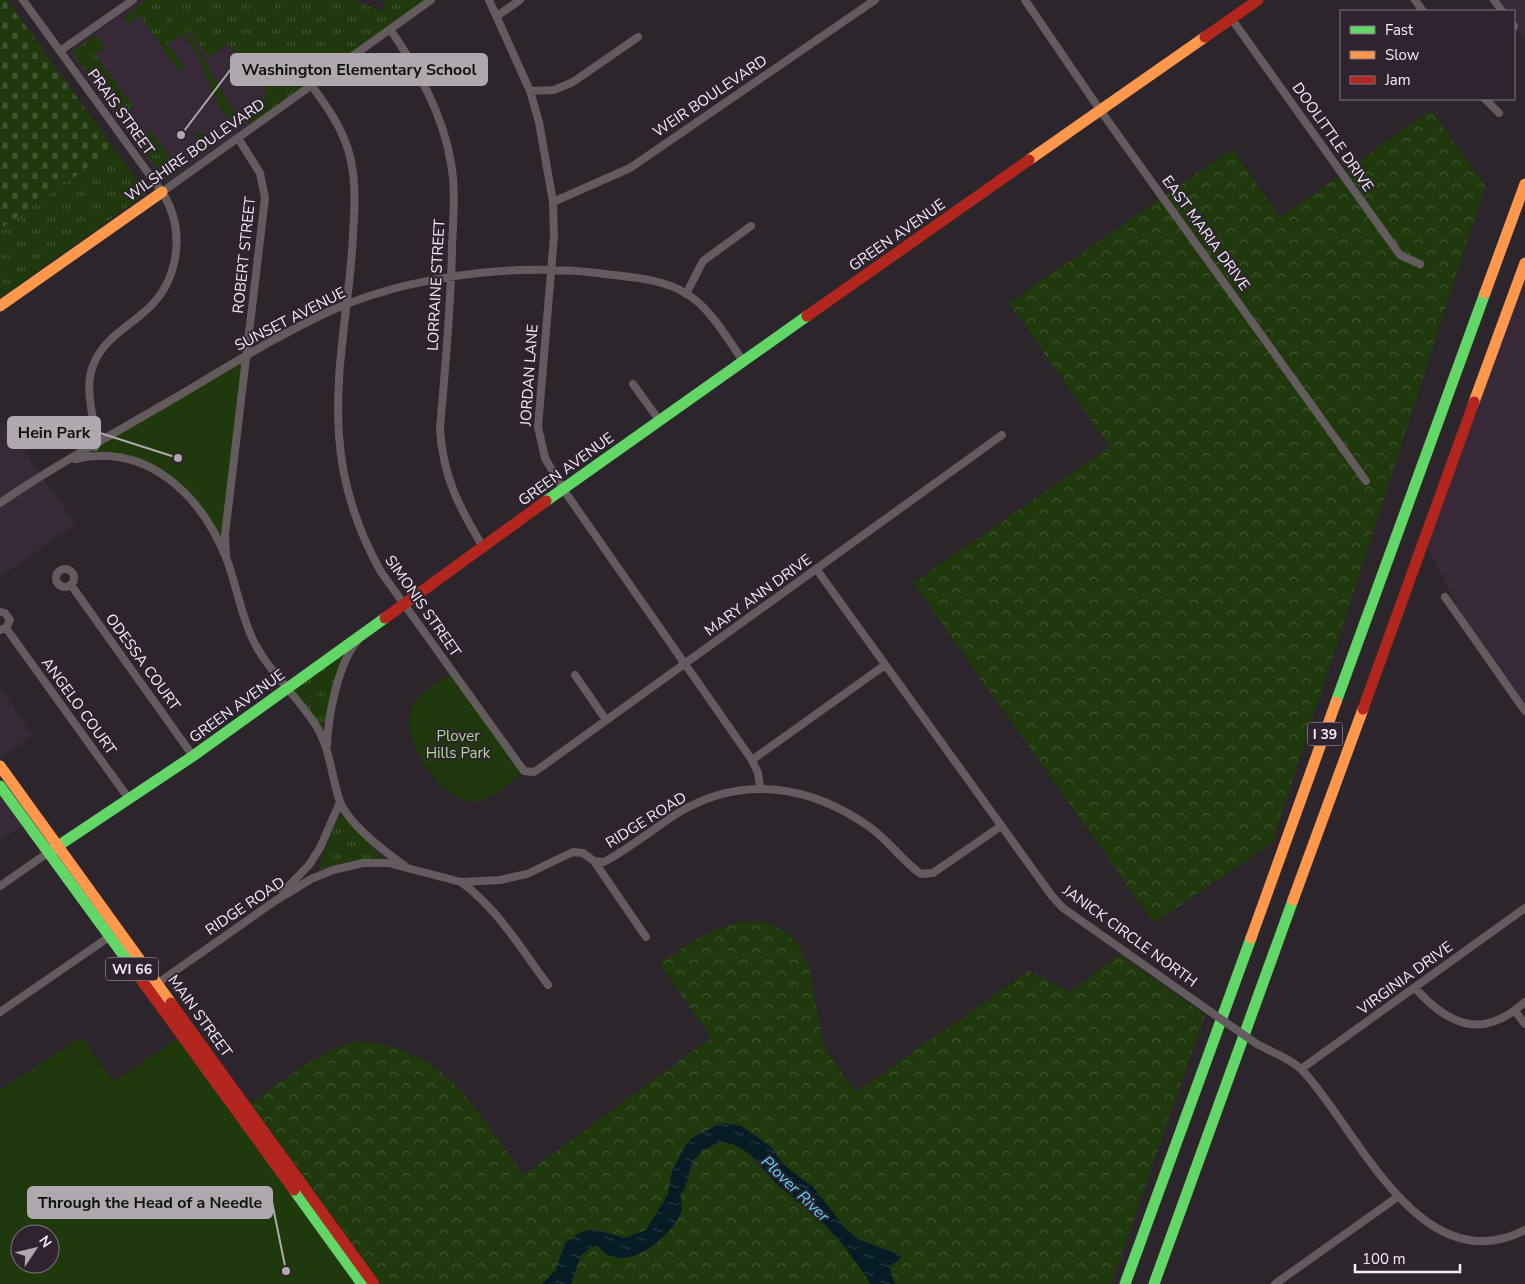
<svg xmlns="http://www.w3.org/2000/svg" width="1525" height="1284" viewBox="0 0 1525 1284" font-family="'Nunito Sans',sans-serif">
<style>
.built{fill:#372938}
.grass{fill:url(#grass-tufts)}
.forest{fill:url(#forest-crowns)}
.cemetery{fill:url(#cemetery-stones)}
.park{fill:#1f390d;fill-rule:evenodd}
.water{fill:url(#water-ripples)}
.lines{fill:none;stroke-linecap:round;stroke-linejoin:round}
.street{stroke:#645b5e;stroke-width:8}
.fast{stroke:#63d668;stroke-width:11}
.slow{stroke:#ff974d;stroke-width:11}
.jam{stroke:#b3261e;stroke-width:11}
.street-bridge{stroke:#645b5e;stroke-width:8}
.labels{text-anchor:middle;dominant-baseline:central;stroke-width:4;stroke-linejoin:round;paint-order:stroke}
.shield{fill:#2e232f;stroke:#b9b1ba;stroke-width:1}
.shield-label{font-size:14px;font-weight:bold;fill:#f5eef6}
.street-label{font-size:15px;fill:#f5eef6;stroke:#2e232f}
.park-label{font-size:15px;fill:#a8de8d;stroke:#2e232f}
.water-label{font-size:16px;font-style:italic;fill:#5bd9ff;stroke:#2e232f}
.leader{fill:none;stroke:#afa8af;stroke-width:2}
.callout-dot{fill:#afa8af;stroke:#2e232f;stroke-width:2}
.callout{fill:#afa8af;stroke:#afa8af;stroke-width:2}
.callout-label{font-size:16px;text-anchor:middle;font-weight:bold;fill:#111}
</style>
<defs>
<pattern id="grass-tufts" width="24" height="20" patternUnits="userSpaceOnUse" patternTransform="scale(1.25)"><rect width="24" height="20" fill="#1f390d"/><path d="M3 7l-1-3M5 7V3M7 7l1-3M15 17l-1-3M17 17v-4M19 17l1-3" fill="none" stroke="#405631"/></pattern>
<pattern id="forest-crowns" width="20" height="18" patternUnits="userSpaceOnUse" patternTransform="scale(1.25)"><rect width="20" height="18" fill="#1f390d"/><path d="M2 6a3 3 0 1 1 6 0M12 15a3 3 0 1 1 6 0" fill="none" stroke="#405631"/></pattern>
<pattern id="cemetery-stones" width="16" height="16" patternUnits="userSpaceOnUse" patternTransform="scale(1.25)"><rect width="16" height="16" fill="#1f390d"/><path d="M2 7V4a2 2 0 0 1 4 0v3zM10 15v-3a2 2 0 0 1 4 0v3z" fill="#405631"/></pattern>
<pattern id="water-ripples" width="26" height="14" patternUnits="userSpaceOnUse" patternTransform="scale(1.25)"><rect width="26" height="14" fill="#051c24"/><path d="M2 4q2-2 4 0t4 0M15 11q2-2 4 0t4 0" fill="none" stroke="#2a3d44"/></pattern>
</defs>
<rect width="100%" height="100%" fill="#2c262c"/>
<path class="built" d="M142,0H274L325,70L165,184L68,52Z
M1494,0H1525V41L1514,26V11H1502Z
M1525,263V704L1460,612L1424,541Z
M4,422L76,524L0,577V425Z
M0,687L33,734L0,758Z
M0,796L22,826L0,841Z"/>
<path class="grass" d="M146,0H353L383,11L385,5L383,0H425L250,124L243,114L266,97L263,83L259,76L250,73L229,44L208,57L188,30L168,44L185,67L179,72L140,16L129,24L123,18Z
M96,35L104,47L95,54L134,108L128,114L117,113L72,52Z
M150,130L172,160L182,154L189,163L165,180L140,145L142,134Z
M199,130L213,146L203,153L195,133Z
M114,149L147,193L0,298V229Z
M338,657L343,659L322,729L294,690Z
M340,812H342L382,859L350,861L322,869L319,867Z"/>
<path class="forest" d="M1431,110L1485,186L1272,843L1154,923L913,583L1110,447L1009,303L1232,149L1280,218Z
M756,921C821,931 809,997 824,1045L830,1057L856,1092L1029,971L1069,992L1120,955L1205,1015L1111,1284H895L889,1267L896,1263L899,1254L859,1240L845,1228L814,1188L783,1164L770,1146L741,1126L728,1123L714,1126L692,1138L685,1146L672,1171L668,1194L646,1230L625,1238L593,1229L565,1243L556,1270L542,1284H381L251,1103C275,1086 324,1048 352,1043C364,1040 378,1043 390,1047C459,1065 483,1124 524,1175L711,1038L660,964C690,942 717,923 756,921Z
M719,1142C745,1140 759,1168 776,1183C784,1190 793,1195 801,1202C827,1226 853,1253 871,1284H571C577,1270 579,1245 598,1246L615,1257L644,1252L679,1199L681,1193L685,1189C694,1161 690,1156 719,1142Z"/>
<path class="cemetery" d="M0,0H7L114,149L0,229Z"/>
<path class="park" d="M160,0H165L197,47L235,114L233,116C247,119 292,81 305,71L309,65L307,57L265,0H270L312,58V71L244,120H231L220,108L195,51L163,7Z
M246,356L230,490L227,560L199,510L165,475L105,455L67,461Z
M453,673L524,771C512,780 495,797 480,801C445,808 400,741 411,711C416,694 439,682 453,673Z
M181,1036L362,1284H0V1090L81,1037L114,1082ZM20,1234H50V1264H20Z"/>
<path class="water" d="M721,1123L741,1126L770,1146L783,1164L814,1188L845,1228L859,1240L899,1254L901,1258L889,1267L895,1284H871L845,1247L824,1224L776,1183L751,1155L733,1144L719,1142L703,1150L692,1162L685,1189L681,1193C679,1201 684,1207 680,1215C668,1240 622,1277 598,1246L595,1245L581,1255L571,1284H542L556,1270L565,1243L579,1233L592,1229L625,1238L646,1230L668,1194L672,1171L685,1146L692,1138Z"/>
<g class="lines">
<path class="street" d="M23,0L162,192C187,231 179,284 143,313C126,328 105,339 95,361C81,390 97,418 95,447
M489,0L530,91L539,122L553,202L554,236L538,427L545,458L563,489L752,760L758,773L760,787
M1025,0L1100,110L1366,481
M1415,0L1423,11
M1494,0L1502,11
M497,16L520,0
M1231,18L1400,255L1420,264
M1514,26V27
M390,29C418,70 443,114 451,163C456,191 453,219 452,247C451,308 445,369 440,429C443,477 459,507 483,547
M60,51L133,0
M312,86C324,103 337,120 345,141C357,170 355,204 353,235C350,301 334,369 339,435C342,484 357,529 381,572L524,771L534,772L540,768L1002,435
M530,91L554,90L573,82L638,37
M1485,99L1499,113
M162,192L431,0
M553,202L630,168L875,0
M686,294L703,261L751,226
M633,384L659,420
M75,459C148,442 202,496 227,560C237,587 241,616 254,642C270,673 296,695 315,724C330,747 331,774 339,799C347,823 385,852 405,866
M0,503C55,465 115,433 173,399C224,369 276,336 330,311C409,276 513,263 598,273C627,277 662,278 687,294C712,310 726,337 743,361
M226,556L225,535L265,198L260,173L238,138
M56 578a9 9 0 1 1 18 0a9 9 0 1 1-18 0Z
M817,570L1052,896L1063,908L1208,1010
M71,585L193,756
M1445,597L1525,711
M0,612L5,613L10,620L6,628L0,630
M6,628L129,799
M575,675L606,720
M327,745C328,716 338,663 358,640
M752,760L885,665
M594,861L646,937
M461,882C498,909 521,949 548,985
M0,886L49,852
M283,892L309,865L320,848L340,802
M158,983L275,901L311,879L333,870L363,863H388L461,882L500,880L527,874L573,852L583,853L594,861L604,862C630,848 653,829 678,813C742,774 811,785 871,828C889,841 903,862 921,874L933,873L1001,826
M1415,988C1449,1026 1483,1040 1525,1002
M1515,1011L1525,1024
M0,1012L109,937
M1257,1044C1271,1052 1292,1059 1303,1071C1358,1130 1420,1284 1525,1230
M1301,1069L1525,908
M1275,1284L1396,1198"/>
<path class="fast" d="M546,501L807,316
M1336,702L1485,293
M0,786L132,967
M52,850L193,756L385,618
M294,1190L362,1284
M1125,1284L1251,938
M1154,1284L1293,900"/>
<path class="slow" d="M1029,160L1205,37
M1485,293L1525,184
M0,306L162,192
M1474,402L1525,263
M0,766L171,1003
M1293,900L1363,709
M1251,938L1336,702"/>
<path class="jam" d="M1205,37L1258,0
M807,316L1029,160
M385,618L546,501
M1363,709L1474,402
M132,967L294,1190
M171,1003L374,1284"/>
<path class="street-bridge" d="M1208,1010L1257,1044"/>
</g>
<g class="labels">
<g class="shield">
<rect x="1307.5" y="722.5" width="35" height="23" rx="4"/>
<rect x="106" y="957.5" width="52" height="23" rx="4"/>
</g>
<g class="shield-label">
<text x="1325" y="734">I 39</text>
<text x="132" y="969">WI 66</text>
</g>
<g class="street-label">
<text transform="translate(710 96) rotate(-34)">WEIR BOULEVARD</text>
<text transform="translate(121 112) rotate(54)">PRAIS STREET</text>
<text transform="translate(1333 137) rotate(55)">DOOLITTLE DRIVE</text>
<text transform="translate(195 150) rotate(-35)">WILSHIRE BOULEVARD</text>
<text transform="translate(1206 233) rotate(54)">EAST MARIA DRIVE</text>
<text transform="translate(897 235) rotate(-35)">GREEN AVENUE</text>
<text transform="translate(244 255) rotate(-84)">ROBERT STREET</text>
<text transform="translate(436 285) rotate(-87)">LORRAINE STREET</text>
<text transform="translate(290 319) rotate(-27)">SUNSET AVENUE</text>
<text transform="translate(529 375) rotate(-86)">JORDAN LANE</text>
<text transform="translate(566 469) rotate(-36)">GREEN AVENUE</text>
<text transform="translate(758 595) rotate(-36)">MARY ANN DRIVE</text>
<text transform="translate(423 606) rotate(55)">SIMONIS STREET</text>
<text transform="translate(143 662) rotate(54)">ODESSA COURT</text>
<text transform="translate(79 706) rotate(54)">ANGELO COURT</text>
<text transform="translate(237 706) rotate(-36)">GREEN AVENUE</text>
<text transform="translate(646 820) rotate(-32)">RIDGE ROAD</text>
<text transform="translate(245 906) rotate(-34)">RIDGE ROAD</text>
<text transform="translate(1130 936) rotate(36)">JANICK CIRCLE NORTH</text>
<text transform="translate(1405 978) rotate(-36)">VIRGINIA DRIVE</text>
<text transform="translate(200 1016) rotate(54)">MAIN STREET</text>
</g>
<g class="park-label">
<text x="458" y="736">Plover<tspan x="458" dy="17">Hills Park</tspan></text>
</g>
<g class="water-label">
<text transform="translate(795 1189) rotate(44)">Plover River</text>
</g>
</g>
<path class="leader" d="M181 135L231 69M178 458L100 433M286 1271L272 1202"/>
<g class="callout-dot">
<circle cx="181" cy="135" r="5"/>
<circle cx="178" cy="458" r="5"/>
<circle cx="286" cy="1271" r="5"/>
</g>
<g class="callout">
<rect x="231" y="54" width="256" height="31" rx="5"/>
<rect x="8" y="417" width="92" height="31" rx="5"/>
<rect x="28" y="1187" width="244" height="31" rx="5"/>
</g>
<g class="callout-label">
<text x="359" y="75">Washington Elementary School</text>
<text x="54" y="438">Hein Park</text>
<text x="150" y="1208">Through the Head of a Needle</text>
</g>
<rect x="1340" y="10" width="175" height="90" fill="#2e232f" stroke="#7e747f"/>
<rect x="1350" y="26" width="25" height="8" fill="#63d668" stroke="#7e747f"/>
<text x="1385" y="35" font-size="15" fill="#f5eef6">Fast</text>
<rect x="1350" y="51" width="25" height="8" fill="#ff974d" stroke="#7e747f"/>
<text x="1385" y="60" font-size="15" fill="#f5eef6">Slow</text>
<rect x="1350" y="76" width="25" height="8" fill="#b3261e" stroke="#7e747f"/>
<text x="1385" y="85" font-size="15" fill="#f5eef6">Jam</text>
<g transform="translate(35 1249) rotate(55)"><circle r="24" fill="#2e232f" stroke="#7e747f"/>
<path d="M0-4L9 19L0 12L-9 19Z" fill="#afa8af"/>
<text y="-8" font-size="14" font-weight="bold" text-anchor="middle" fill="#f5eef6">N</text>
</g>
<path d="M1355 1264v8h105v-8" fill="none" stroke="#f5eef6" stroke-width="2.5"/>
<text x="1362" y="1264" font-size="15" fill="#f5eef6" stroke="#2e232f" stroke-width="4" paint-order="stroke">100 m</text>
</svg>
